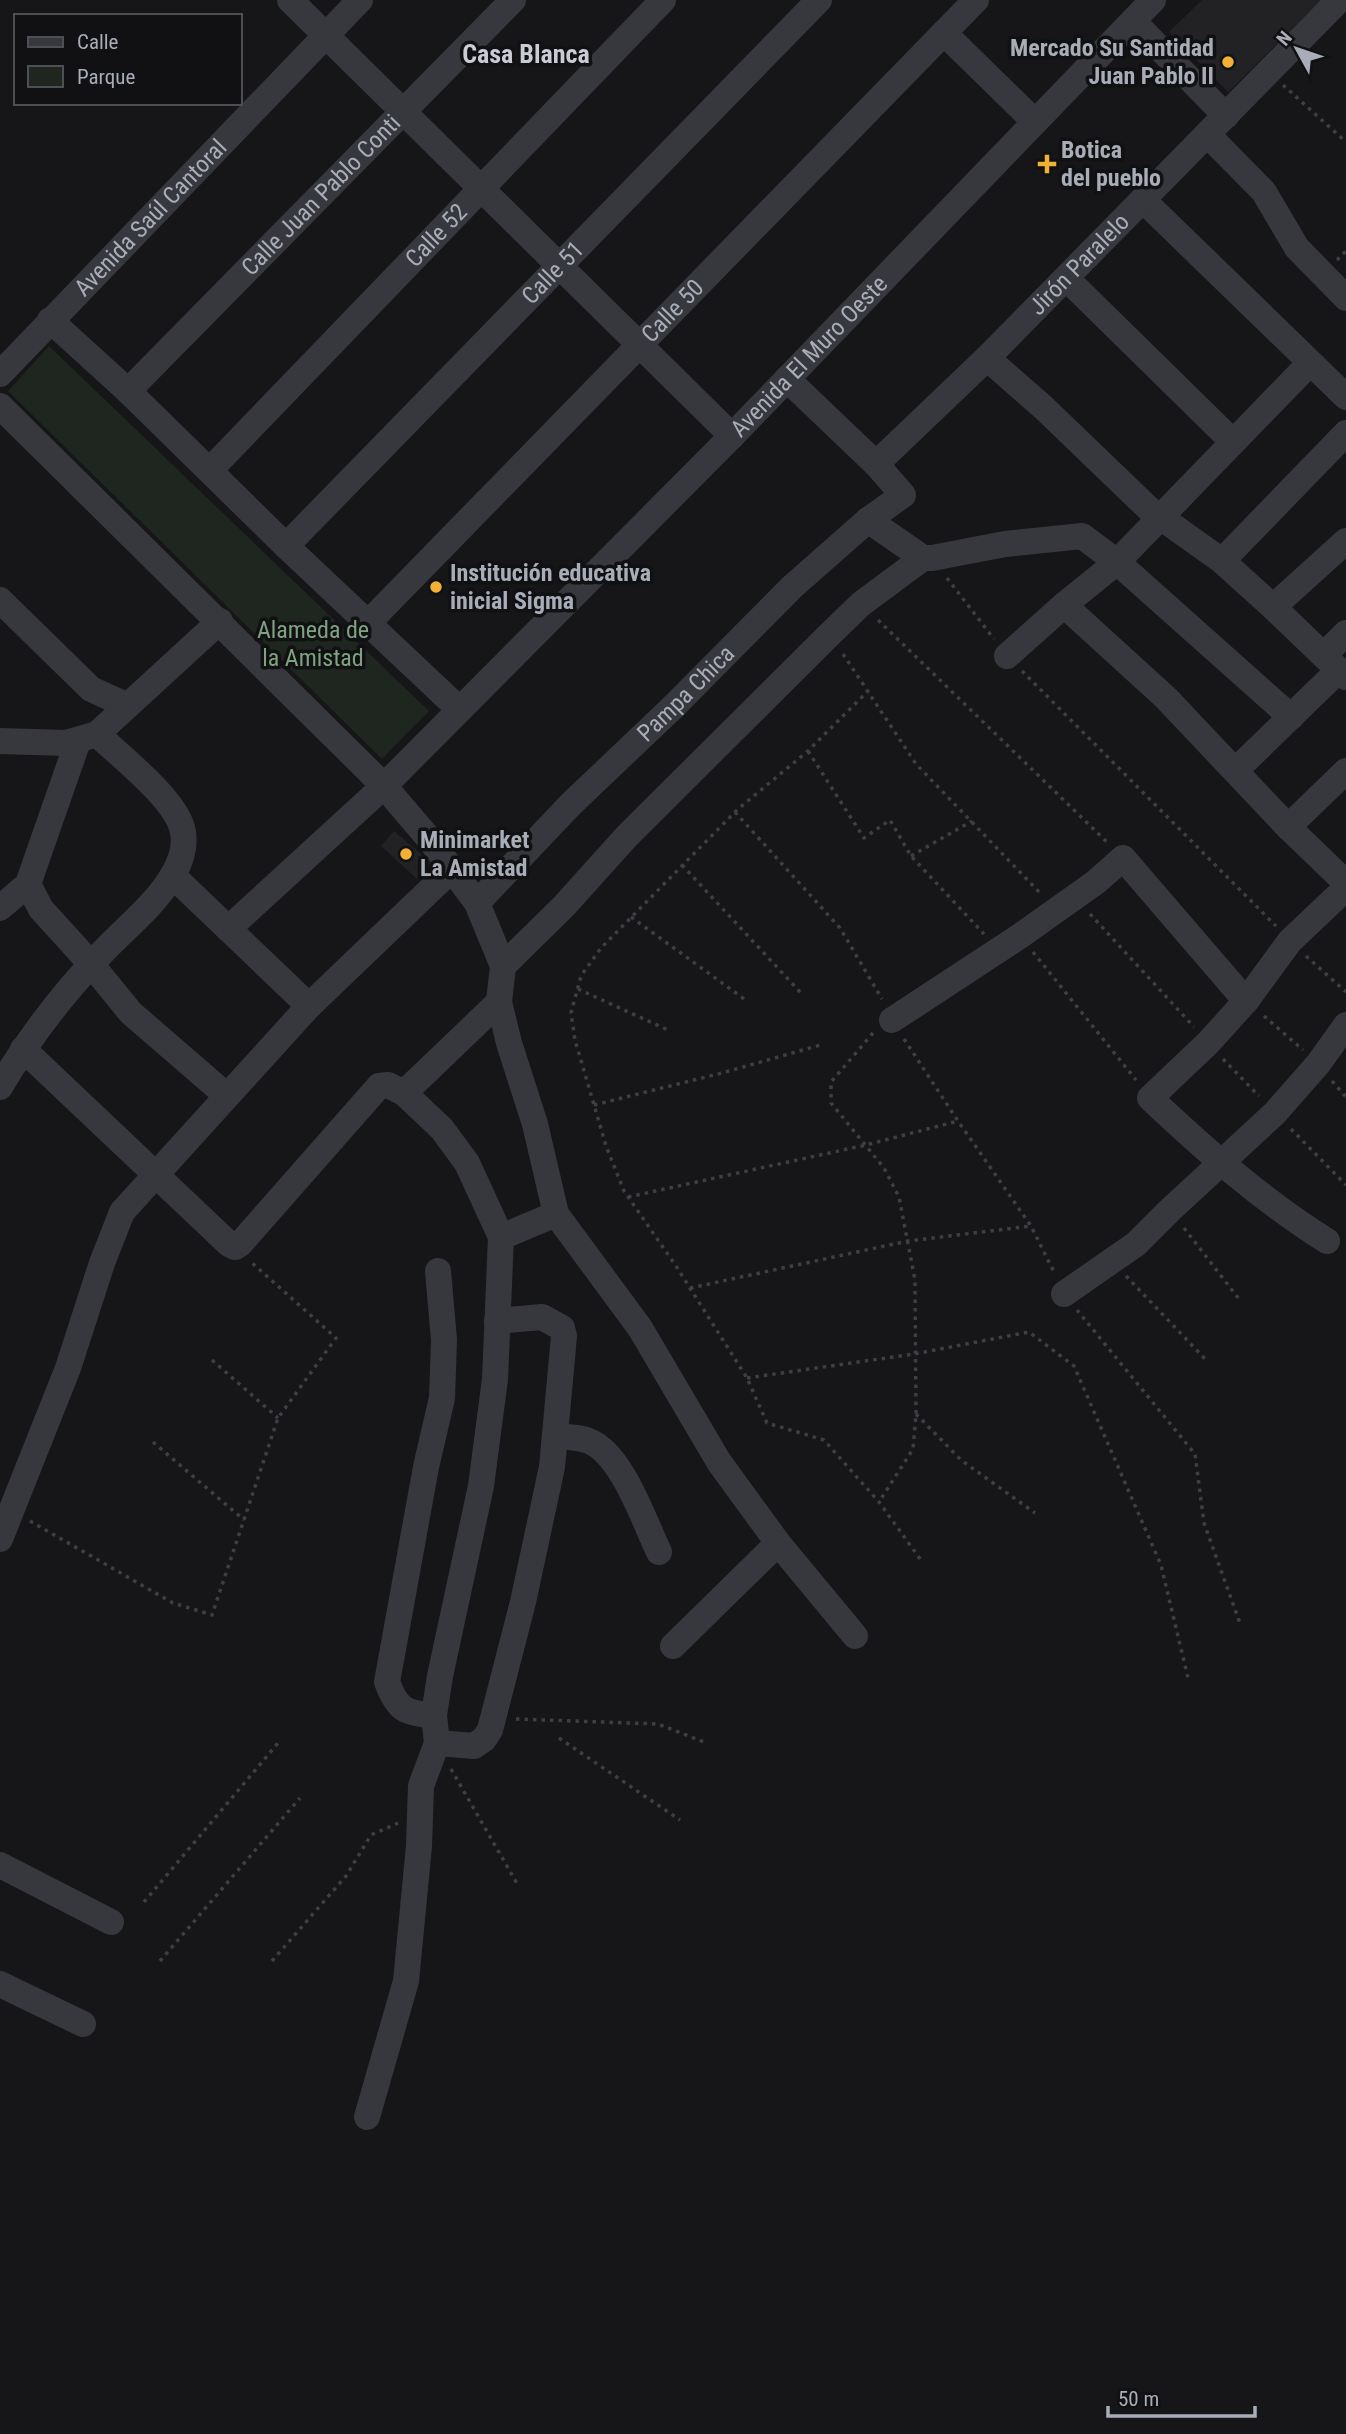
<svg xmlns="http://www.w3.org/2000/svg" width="1346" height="2434" viewBox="0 0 1346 2434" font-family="'Roboto Condensed',sans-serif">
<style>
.built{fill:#222225}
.green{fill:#1e261f}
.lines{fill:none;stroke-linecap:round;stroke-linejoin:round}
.path{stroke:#3d3f44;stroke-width:3.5;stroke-dasharray:3.5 5;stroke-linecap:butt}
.minor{stroke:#37383d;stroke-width:26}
.poi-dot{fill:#f2b134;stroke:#111113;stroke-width:2.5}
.labels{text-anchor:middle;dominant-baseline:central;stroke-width:7;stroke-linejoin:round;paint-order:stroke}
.poi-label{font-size:24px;font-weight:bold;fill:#a8adb8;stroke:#111113;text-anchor:start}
.street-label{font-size:24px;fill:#a8adb8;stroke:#111113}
.park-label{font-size:24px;fill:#7fa381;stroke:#111113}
.neighbourhood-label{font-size:26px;font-weight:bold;fill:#c9ccd4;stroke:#111113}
</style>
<rect width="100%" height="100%" fill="#161618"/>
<path class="built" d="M1202,0H1321L1228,92L1169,32Z
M394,831L431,863L417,879L381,846Z"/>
<path class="green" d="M49,346L429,711L382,759L8,391Z"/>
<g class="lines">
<path class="path" d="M1283,85L1346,142
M1337,260L1346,251
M947,578L994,639
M878,620L1109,844
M843,654L916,764L1042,895
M1022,671L1276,926
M869,690L808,751L738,809L601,948L581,976L571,1013L575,1040L606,1146L624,1191L676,1266L747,1378L767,1423L824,1440L879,1502L923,1563
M808,751L864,838L890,820L911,856L984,934
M735,812L840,928L882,999
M911,856L972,821
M682,865L801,993
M1090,914L1194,1027
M631,917L747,1001
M1033,952L1136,1080
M1306,956L1346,992
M578,989L668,1030
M1264,1016L1303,1050
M873,1033L831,1082V1103L884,1168L899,1197L915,1280L916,1414L913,1449L879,1502
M904,1039L958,1121L1031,1226L1055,1274
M1223,1059L1259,1096
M1332,1081L1346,1097
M594,1105L722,1073L824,1044
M1291,1129L1346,1185
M628,1197L866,1145L958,1121
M1184,1228L1239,1299
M1126,1276L1208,1362
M690,1288L908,1241L1031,1226
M1077,1310L1195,1454L1204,1523L1241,1626
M212,1360L278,1418
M747,1378L914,1354L1029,1332L1074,1366L1161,1565L1188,1678
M916,1414L961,1460L1035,1513
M153,1442L244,1520
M30,1521L173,1603L212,1615L278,1418L336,1338L251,1262
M516,1719L658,1724L704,1742
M559,1738L680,1820
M451,1769L519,1887
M144,1902L278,1743
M160,1961L300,1798
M272,1961L346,1876L371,1835L398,1823"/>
<g class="minor">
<path d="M290,0L732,436"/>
<path d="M1133,21L1226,116"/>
<path d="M944,33L1034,121"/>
<path d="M1207,134L1264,192L1297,248L1346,298"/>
<path d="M1143,200L1346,397"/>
<path d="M1066,278L1233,442"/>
<path d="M50,320L128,391L286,546L459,709"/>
<path d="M987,358L1044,408L1149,509L1222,561L1273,607L1346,677"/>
<path id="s1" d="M0,374L360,0"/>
<path id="s2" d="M128,391L513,0"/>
<path d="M0,406L384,786L431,841L477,903L503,966L499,1002L509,1043L535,1124L556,1214L640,1328L719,1462L778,1543L855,1636"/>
<path id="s3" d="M876,464L987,358L1339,0"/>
<path id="s4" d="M210,470L663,0"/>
<path d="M868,520L923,558"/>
<path id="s5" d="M286,546L819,0"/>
<path d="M1222,561L1346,433"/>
<path d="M0,600L91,689L126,705"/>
<path d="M1064,605L1166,698L1288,827L1346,883"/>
<path d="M1273,607L1346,541"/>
<path id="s6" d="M368,623L976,0"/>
<path d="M1324,655L1346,633"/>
<path d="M1007,656L1064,605L1117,562L1310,363"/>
<path d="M0,741L66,743L97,734L220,621"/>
<path d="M1236,770L1339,670"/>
<path d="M1288,827L1346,771"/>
<path d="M173,876L309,1006"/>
<path d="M28,884L41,909L91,964L131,1013L227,1096"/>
<path id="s7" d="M477,903L571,804L673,707L792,587L868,520L903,495L876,464L787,379"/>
<path d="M0,908L28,884L78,741"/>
<path id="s8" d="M228,929L384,786L732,436L1153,0"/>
<path d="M503,966L564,906L627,836L830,634L861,604L923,558H932L1005,544L1082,536L1117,562L1291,717"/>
<path d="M892,1020L1020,936L1096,882L1123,858L1246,1001"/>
<path d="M23,1049L229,1244L235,1247L240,1244L379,1086L388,1085L404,1093L442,1129L467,1163L501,1237L495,1379L481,1486L440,1676L434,1715L437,1743L421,1786L419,1846L406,1981L367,2117"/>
<path d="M0,1087C28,1039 61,996 99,956C122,931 153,907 171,878C180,864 187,845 182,828C174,798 120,756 97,734"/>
<path d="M404,1093L499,1002"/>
<path d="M501,1237L556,1214"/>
<path d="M1327,1241C1263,1201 1205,1150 1150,1098L1208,1043L1246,1001L1290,941L1346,888"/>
<path d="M1064,1294L1136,1244L1170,1210L1275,1113L1318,1064L1346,1025"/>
<path d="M556,1436C566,1437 579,1437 589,1441C622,1454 644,1521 659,1552"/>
<path d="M0,1539L68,1368L102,1263L122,1212L309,1006L451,870"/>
<path d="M673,1646L778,1543"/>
<path d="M434,1715C405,1714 397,1709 387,1682L426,1467L442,1398L444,1340L438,1271"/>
<path d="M437,1743L474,1746L484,1739L490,1730L523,1602L552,1467L564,1336L562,1328L542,1317L497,1321"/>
<path d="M0,1865L111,1922"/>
<path d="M0,1984L83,2024"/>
</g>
</g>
<g class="poi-dot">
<circle cx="1228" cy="62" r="7"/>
<path d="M1043.5 153.5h7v7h7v7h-7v7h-7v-7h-7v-7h7z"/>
<circle cx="436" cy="587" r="7"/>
<circle cx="406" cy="854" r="7"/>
</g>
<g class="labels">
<g class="poi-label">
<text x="1214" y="48" text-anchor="end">Mercado Su Santidad<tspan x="1214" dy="28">Juan Pablo II</tspan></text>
<text x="1061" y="150">Botica<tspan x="1061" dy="28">del pueblo</tspan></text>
<text x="450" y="573">Institución educativa<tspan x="450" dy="28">inicial Sigma</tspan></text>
<text x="420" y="840">Minimarket<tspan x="420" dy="28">La Amistad</tspan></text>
</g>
<g class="street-label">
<text stroke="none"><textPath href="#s2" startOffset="275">Calle Juan Pablo Conti</textPath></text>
<text stroke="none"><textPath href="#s1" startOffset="217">Avenida Saúl Cantoral</textPath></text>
<text stroke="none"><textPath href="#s4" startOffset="326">Calle 52</textPath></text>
<text stroke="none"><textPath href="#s3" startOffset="285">Jirón Paralelo</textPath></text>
<text stroke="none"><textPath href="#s5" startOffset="382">Calle 51</textPath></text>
<text stroke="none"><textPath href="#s6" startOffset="436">Calle 50</textPath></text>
<text stroke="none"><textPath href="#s8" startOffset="816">Avenida El Muro Oeste</textPath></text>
<text stroke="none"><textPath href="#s7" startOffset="296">Pampa Chica</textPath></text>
</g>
<g class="park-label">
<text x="313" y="630">Alameda de<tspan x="313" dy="28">la Amistad</tspan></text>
</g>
<g class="neighbourhood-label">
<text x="526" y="54">Casa Blanca</text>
</g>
</g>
<rect x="14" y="14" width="228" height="91" fill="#111113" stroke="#4d4f55" stroke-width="2"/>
<rect x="28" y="37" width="35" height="10" fill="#37383d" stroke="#4d4f55" stroke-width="2"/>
<text x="77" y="49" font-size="21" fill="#a8adb8">Calle</text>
<rect x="28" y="66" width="35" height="21" fill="#1e261f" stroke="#4d4f55" stroke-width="2"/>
<text x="77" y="84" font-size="21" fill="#a8adb8">Parque</text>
<g transform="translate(1297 49) rotate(310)" stroke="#111113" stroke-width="5" paint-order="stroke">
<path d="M0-5L12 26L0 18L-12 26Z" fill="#a8adb8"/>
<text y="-10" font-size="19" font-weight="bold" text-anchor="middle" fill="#a8adb8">N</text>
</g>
<path d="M1108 2406v10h147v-10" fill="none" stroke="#a8adb8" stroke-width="3.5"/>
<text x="1118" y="2406" font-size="21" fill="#a8adb8" stroke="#111113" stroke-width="5" paint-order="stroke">50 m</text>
</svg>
